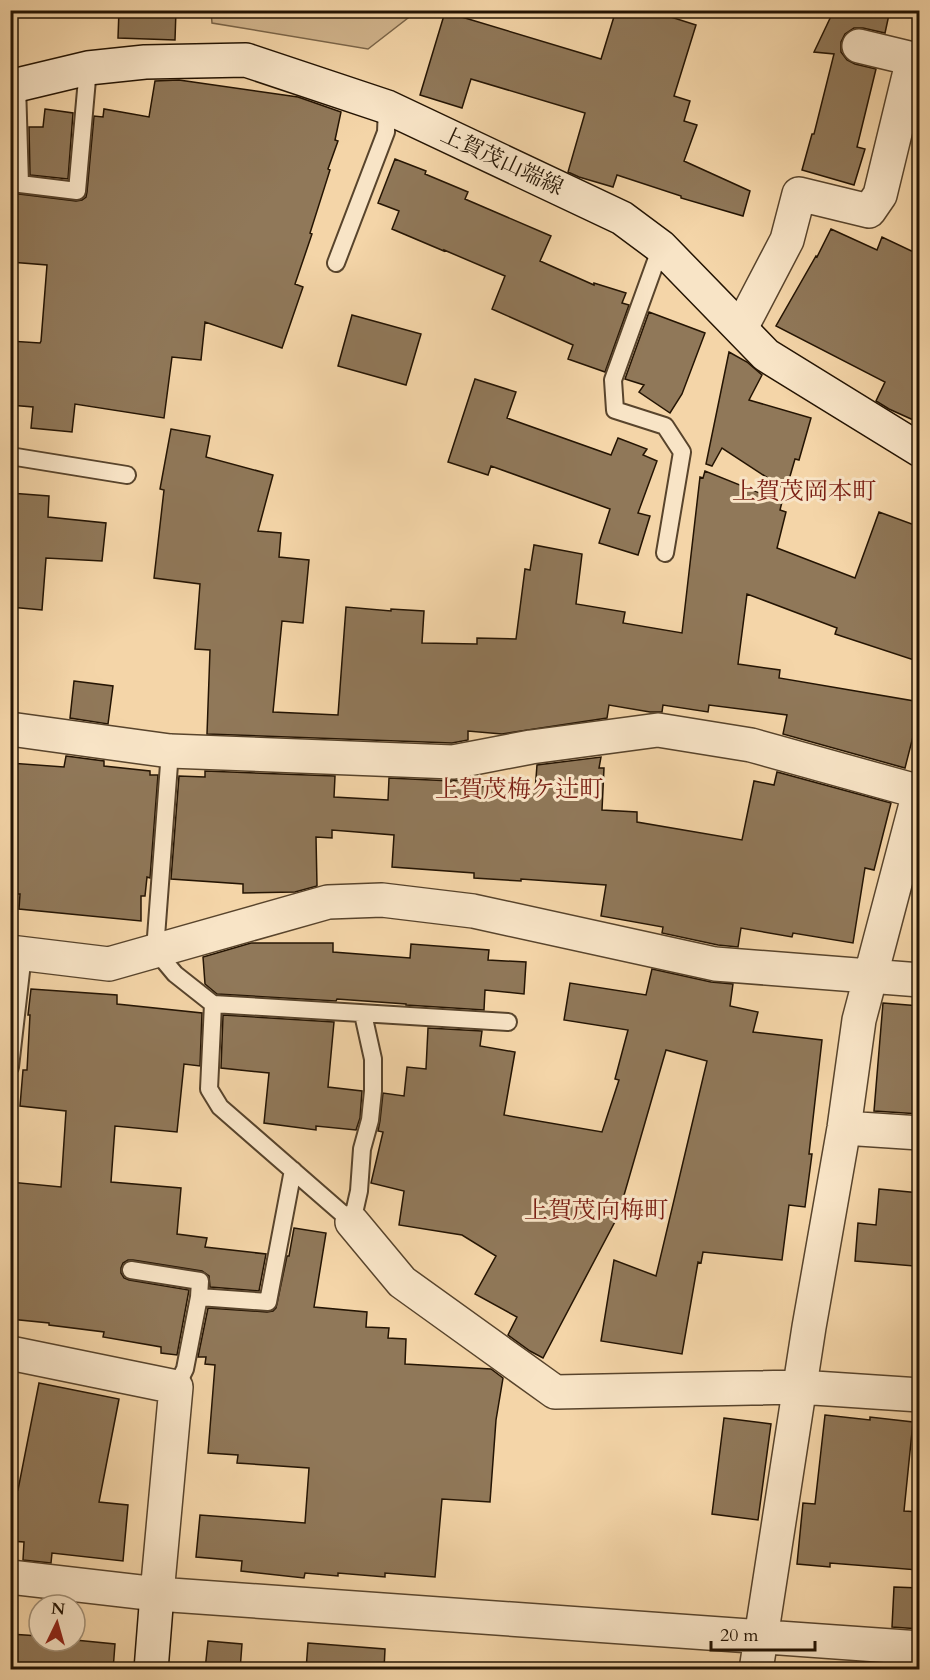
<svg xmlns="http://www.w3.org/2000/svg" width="930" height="1680" viewBox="0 0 930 1680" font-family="Cardo,'Noto Serif JP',serif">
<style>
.green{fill:#d1b48c;stroke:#7a6448;stroke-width:1.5}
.building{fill:#907859;stroke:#241403;stroke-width:1.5}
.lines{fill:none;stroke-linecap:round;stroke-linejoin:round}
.lane-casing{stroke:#58442c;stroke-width:20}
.street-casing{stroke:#58442c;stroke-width:36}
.secondary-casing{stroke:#241403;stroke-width:36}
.lane{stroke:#f8e4c6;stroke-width:16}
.street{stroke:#f8e4c6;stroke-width:33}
.secondary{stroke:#f8e4c6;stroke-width:33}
.labels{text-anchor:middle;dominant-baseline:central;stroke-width:6;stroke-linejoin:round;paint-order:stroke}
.street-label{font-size:22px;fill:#241403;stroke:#f8e4c6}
.neighbourhood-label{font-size:24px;fill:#7a1f14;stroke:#f8e4c6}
</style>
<rect width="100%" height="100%" fill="#f4d5a8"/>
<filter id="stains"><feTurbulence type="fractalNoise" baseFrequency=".00333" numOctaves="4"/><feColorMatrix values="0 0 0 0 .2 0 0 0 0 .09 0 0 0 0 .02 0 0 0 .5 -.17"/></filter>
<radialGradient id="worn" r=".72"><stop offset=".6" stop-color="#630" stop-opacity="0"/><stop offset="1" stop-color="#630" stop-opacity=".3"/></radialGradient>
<path class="green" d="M211,11V10L417,11L368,49L212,23Z"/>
<path class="building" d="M119,10H176L175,40L118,38Z
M616,10H649L696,25L674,96L690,101L684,121L697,125L684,161L750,191L743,216L681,198V196L617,175L613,187L579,177L568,172L585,113L471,79L462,108L420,95L445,12L601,59Z
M834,10H890L885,33L863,28H854L845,34L841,42V52L847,60L855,64L876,69L857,147L865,149L854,185L802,170L812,134H814L834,54L814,52Z
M179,80L298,97L341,112L335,140L338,141L328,169L330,170L310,233L312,234L295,284L303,287L282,348L205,322L201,360L172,357L164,418L75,404L72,432L31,428L33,407L10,405V341L40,343L41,341L47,265L10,262V188L14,192L19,194L76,201L82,200L86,197L87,192L94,116L103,117L104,109L149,117L155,81Z
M45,109L73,113L68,179L30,175L29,127H43Z
M395,159L426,171L425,174L468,192L465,199L551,236L540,261L594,285V283L626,293L622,303L629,305L605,372L568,359L573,345L492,309L505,276L444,250V251L392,229L399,211L378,203Z
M831,229L877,250L882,237L920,255V423L889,409L876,401L885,382L776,326L816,256L817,257Z
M649,312L705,333L682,394L670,413L639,392L644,385L625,379Z
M352,315L421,334L406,385L338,366Z
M729,352L747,362L762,375L749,400L811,418L799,460L795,459L786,490L722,448L712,466L706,464Z
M475,379L516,392L507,418L611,455L618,438L647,449L643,455L657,461L638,513L650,516L638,555L599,543L610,509L491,466L488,475L448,462Z
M171,429L210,436L206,457L273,475L258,531L281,533L279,557L309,560L303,623L282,621L273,712L338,715L346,607L391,611V609L424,611L422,643L477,644V638L516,639L525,569L530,570L534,545L582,554L576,604L625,612L623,623L682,633L700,477L703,478L705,471L782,502L780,510L786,512L777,548L855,578L879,512L920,527V662L835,634L837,628L747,594L738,664L780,670L779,678L920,702V709L905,768L783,734L787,715L709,705L708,712L663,705L662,712H650L609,705L607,718L502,734L468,731V740L452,743L207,734L210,650L195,649L200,584L154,578L164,490L160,489Z
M10,493L49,496L48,517L106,523L102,561L46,558L42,610L10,607Z
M74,681L113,686L108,724L70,718Z
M66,756L104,761V766L150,771V775H158L150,878L147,877L145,896H141V921L19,909L20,894H10V763L64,767Z
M601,757L599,768H604L602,810L637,812V822L742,840L754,781L774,785L777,772L891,803L874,870L865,868L853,943L793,933L792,937L741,928L738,947L718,945L662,933L663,927L601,916L606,885L521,879V881L474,878V873L392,867L394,835L332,830V838L316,837L317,886L295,892L243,893V884L171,879L179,776L205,777V771L335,776L334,797L388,800L389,778L452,781L466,779L465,785L535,791L537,765Z
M251,943H333V952L410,958L411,944L489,950L488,960L526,962L524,994L485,990L484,1010L406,1005V1004L337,999L336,1001L217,994L205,984L203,957Z
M652,969L711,982L733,984L730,1006L758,1012L753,1032L822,1040L809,1154H812L805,1207L789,1205L782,1260L703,1252L701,1263L698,1262L682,1354L601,1341L614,1260L656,1276L707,1061L666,1050L618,1216L543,1358L530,1351L508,1335L517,1317L475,1294L496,1256L462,1235L399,1225L404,1191L371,1183L383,1132L378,1131L380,1121L383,1093L404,1096L407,1067L426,1069L428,1028L482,1031L480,1046L515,1052L504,1115L602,1132L619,1080L615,1079L628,1030L564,1020L570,983L646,995Z
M31,989L117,995V1004L202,1013L200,1066L184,1064L177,1132L115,1126L111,1182L181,1188L177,1234L207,1238L205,1247L266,1254L259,1291L210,1287L209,1276L202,1271L133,1260H128L123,1263L121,1268V1273L124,1278L129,1280L189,1290L177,1355L161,1353V1347L103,1337L104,1332L49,1325V1323L10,1319V1182L61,1187L66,1111L20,1106L23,1070H27L30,1015H28Z
M883,1003L920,1006V1114L874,1111Z
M223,1015L334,1022L328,1087L362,1091L360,1118L356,1130L316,1126V1130L264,1123L269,1073L221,1068Z
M879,1189L920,1193V1214L914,1266L855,1261L858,1223L876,1225Z
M294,1228L326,1233L314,1307L367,1312L366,1327L389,1328L388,1338L406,1339L405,1364L491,1369L503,1378L496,1420L490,1502L442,1499L435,1577L385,1573V1577L338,1573V1576L305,1573L304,1578L241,1571L242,1561L196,1557L200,1515L305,1523L309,1468L237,1463L238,1455L208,1453L215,1365L205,1364L206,1357H198L208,1308L267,1312L273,1311L276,1308L287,1256H289Z
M39,1383L119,1399L99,1502L128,1505L123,1561L52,1553L51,1563L23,1560L24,1542L10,1541V1489L18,1490Z
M825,1415L870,1420V1417L913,1422L904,1511L920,1512L918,1570L830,1563V1567L797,1564L803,1503L815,1504Z
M724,1418L771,1424L758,1520L712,1514Z
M894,1587L920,1588V1629L892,1627Z
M10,1634L39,1636V1641L75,1640L115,1644L113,1670H43L10,1666Z
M208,1641L242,1644L240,1670H205Z
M308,1643L385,1649L384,1670H306Z"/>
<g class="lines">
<g class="lane-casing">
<path id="lane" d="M17,85L20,184L77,191L88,68
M661,247L613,380L615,410L665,426L682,452L665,553
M336,263L386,132L387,107
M10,456L127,475
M170,751L155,950L175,974L213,1004L209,1089L220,1107L352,1222
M213,1004L508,1022
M10,1067L23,954
M352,1222L359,1191L362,1149L370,1120L373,1091V1059L363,1014
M131,1270L200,1281L199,1297
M176,1387L185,1369L199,1297L268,1302L293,1170"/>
</g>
<g class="street-casing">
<path id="street" d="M859,46L913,59
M741,328L787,240L799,194L869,211L880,195L913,59L920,61
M10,729L170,751L453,762L531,747L658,730L751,745L920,792
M10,952L109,964L328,902L382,900L473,911L715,964L920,980
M844,1128L920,1133
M352,1222L402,1282L555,1392L799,1387L920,1395
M10,1353L176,1387L157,1594
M10,1577L157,1594L920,1648
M756,1670L809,1327L844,1128L859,1020L920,789"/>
</g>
<g class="secondary-casing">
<path id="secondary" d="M10,85H17L88,68L145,62L246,60L387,107L622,218L661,247L766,355L920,450
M151,1670L157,1594"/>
</g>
<use href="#lane" class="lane"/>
<use href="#street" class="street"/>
<use href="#secondary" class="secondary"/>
</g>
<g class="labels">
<g class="street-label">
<text transform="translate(502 161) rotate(25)">上賀茂山端線</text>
</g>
<g class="neighbourhood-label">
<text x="804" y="491">上賀茂岡本町</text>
<text x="519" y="789">上賀茂梅ケ辻町</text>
<text x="596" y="1210">上賀茂向梅町</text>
</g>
</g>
<rect width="930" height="1680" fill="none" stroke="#f4d5a8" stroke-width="36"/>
<rect x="12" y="12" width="906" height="1656" fill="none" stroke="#241403" stroke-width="3"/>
<rect x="18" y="18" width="894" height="1644" fill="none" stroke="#241403" stroke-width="1.5"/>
<g transform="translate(57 1623) rotate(5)"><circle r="28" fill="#f8e4c6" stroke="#a39178" stroke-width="1.5"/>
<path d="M0-4.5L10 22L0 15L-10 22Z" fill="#8f2418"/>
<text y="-9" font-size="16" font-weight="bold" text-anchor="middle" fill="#241403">N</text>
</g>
<path d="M711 1641v9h104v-9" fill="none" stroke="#241403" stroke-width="3"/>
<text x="720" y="1641" font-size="18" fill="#241403" stroke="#f8e4c6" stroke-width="4.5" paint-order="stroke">20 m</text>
<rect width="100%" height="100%" filter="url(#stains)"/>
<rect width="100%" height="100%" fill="url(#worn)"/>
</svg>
